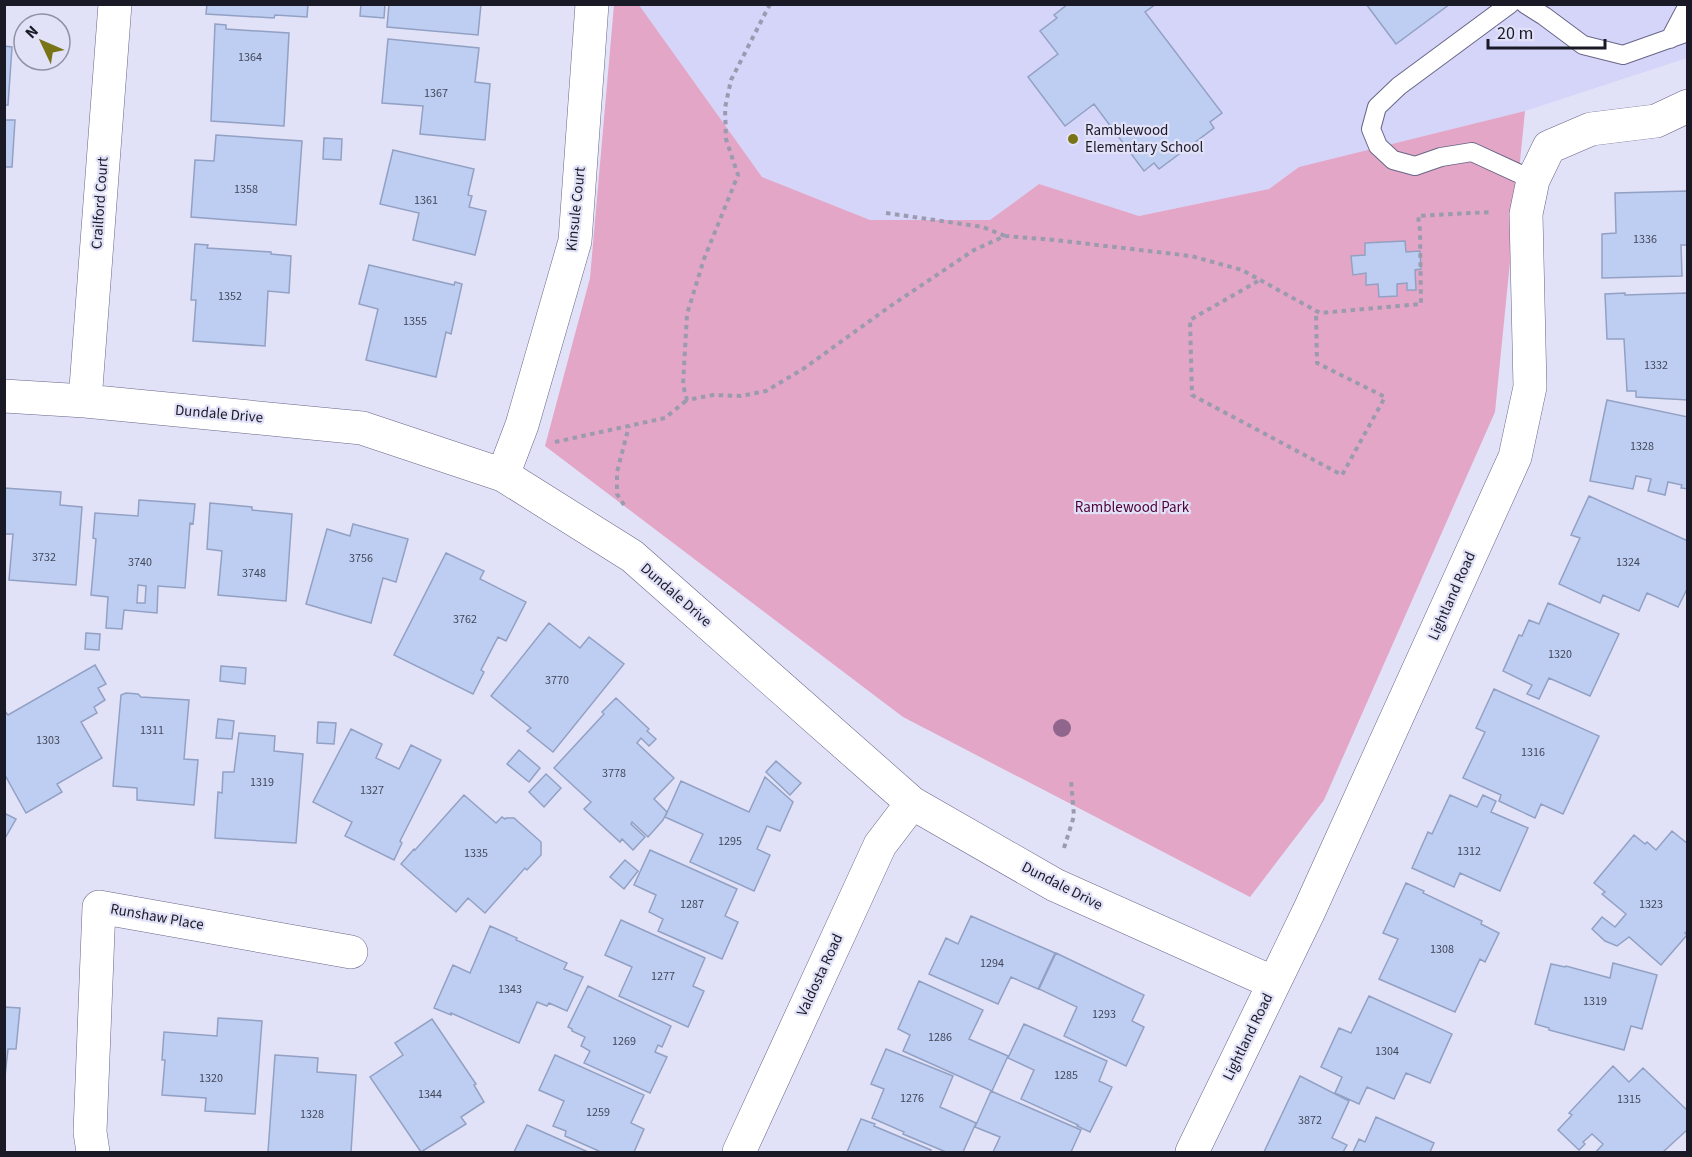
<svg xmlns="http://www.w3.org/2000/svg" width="1692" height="1157" viewBox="0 0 1692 1157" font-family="'Source Sans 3',sans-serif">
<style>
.built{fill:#d5d4f9}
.green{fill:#e3a6c6}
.building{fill:#becef2;stroke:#92a1c3;stroke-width:1.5;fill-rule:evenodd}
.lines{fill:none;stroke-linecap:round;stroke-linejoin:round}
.lane-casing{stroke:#686688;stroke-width:20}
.street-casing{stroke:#686688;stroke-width:34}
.path{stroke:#9b9baf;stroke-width:4;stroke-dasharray:4.5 4.5;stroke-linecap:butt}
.lane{stroke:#fff;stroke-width:18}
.street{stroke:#fff;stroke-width:33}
.tree{fill:#91668d}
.poi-dot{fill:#787417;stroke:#e1e1f8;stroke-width:2}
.labels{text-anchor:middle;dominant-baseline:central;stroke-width:4.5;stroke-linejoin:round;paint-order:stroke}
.number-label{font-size:12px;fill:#43475a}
.poi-label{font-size:15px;fill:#1a1a27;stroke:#e1e1f8;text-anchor:start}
.street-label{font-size:15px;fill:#1a1a27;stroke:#e1e1f8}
.park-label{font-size:15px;fill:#4f0136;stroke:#e1e1f8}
</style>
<rect width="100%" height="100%" fill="#e1e1f8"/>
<path class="built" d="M639,5H1687V58L1525,111L1299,167L1269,189L1139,216L1039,184L990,220H870L762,177Z"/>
<path class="green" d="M614,5H639L762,177L870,220H990L1039,184L1139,216L1269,189L1299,167L1525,111L1495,412L1324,800L1250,897L903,717L545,446L590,278Z"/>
<path class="building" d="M207,4H308L307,17L275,15L274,18L206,14Z
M361,4H385L384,18L360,16Z
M389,4H481L478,35L387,27Z
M1068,4H1156L1145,12L1222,113L1210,122L1214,128L1159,169L1154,163L1144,171L1094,104L1065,126L1028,77L1058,54L1040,31L1057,18L1054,15Z
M1366,4H1450L1396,44Z
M215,24L226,25V29L289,33L284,126L211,121Z
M388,39L479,48L475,82L490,84L485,140L420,134L423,106L382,103Z
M4,46L12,47L8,105H4Z
M4,120H15L12,167H4Z
M216,135L302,141L296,225L191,217L195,160L214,161Z
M324,138L342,139L341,160L323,159Z
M393,150L474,169L468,195L472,196L469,207L486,211L475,255L413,240L419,213L380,204Z
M1688,191V245H1681L1682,276L1602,278V234L1616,233L1615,193Z
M1405,241L1406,252L1420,251L1421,269L1415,270L1416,290H1407V283L1397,284V296L1379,297L1378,284L1366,285V273L1353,275L1351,256L1365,255V243Z
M195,244L208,245L207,248L271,252V254L291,256L289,293L268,291L265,346L193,341L196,300H191Z
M369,265L454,285L455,282L462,284L451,334L446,332L436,377L366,360L378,309L359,304Z
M1625,293V295L1688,293V400L1636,397V391H1627L1624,339H1607L1605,294Z
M1607,400L1688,417V489L1681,488L1682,485L1668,482L1665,495L1648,491L1651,479L1636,476L1633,489L1590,481Z
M4,488L61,492L60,505L82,507L76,585L9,580L13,534H4Z
M1589,496L1688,541V587L1678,607L1647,593L1639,611L1603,595L1600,603L1559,584L1580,538L1571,535Z
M139,500L195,504L193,524L190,523L185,588L158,586L157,613L124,610L122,629L106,628L108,597L91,595L96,539L93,538L95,513L138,516ZM138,585L146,586L145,603H137Z
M210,503L252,507V510L292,514L286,601L218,595L222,551L207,549Z
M353,524L408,539L396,582L383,578L371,623L306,604L327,529L350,536Z
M446,553L484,571L480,579L526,602L506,641L498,637L481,670L484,672L473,694L394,655Z
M1548,603L1619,634L1590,696L1549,678L1539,699L1527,694L1532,685L1503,671L1519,635L1522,636L1529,620L1539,624Z
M549,623L580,648L589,637L624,664L553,752L527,731L531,728L491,696Z
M86,633L100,634L99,650L85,649Z
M95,665L106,684L98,688L105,700L94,707L97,713L81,722L102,758L57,784L62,792L26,813L6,777L4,778V710L8,715Z
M221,666L246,668L245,684L220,681Z
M1494,689L1599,736L1563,814L1541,804L1535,818L1499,801L1501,795L1463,778L1485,732L1476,728Z
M126,693L138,694L141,697L189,700L184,759L198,760L194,805L137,800V788L113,786L121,695Z
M616,698L649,729L647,731L656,739L649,746L641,738L637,743L674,778L654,799L667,812L663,820L648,837L632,822L631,824L645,837L633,850L622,839L620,842L584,809L591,802L554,768L604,714L602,712Z
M218,719L234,721L232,739L216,738Z
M318,722L336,723L334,744L317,743Z
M351,729L382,744L376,758L399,769L411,745L441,760L400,841L402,843L394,860L345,836L352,822L313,802Z
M239,733L275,736L274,751L303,754L296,843L215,838L218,792L222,793L223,772H234Z
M519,750L540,768L529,782L507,764Z
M776,761L801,783L790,795L766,772Z
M546,774L561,788L544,807L529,792Z
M765,777L793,802L780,831L767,826L757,849L770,855L754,891L690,862L703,834L665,817L681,781L749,812Z
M464,795L496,823L502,817L505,819L506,818H514L541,842V855L527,870L525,868L485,913L468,898L456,912L401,864L414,849L415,850Z
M1450,795L1477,807L1483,795L1496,801L1491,812L1528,828L1500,891L1460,873L1454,887L1412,868L1428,832L1432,834Z
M4,813L16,819L4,840Z
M1672,831L1688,844V930L1685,933L1687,935L1661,965L1629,937L1617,946L1605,941L1592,929L1602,917L1615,927L1626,914L1602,894L1605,892L1594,883L1634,835L1645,844L1647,842L1656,850Z
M650,850L737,889L725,916L738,922L722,959L658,931L663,919L649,912L656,895L634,885Z
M625,860L638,871L624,889L610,877Z
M1406,883L1424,891L1423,893L1482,921L1481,924L1499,933L1485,962L1480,959L1455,1012L1379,979L1398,939L1383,933Z
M971,916L1055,953L1038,989L1011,977L998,1004L929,974L946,938L958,944Z
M621,920L705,958L693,986L704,991L688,1027L619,996L632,967L605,955Z
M490,926L517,938L516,940L567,963L564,969L583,977L567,1011L549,1003L547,1006L537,1002L519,1043L451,1013V1015L434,1008L453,965L470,973Z
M1056,953L1144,995L1132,1021L1144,1027L1126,1066L1064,1036L1077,1007L1039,989Z
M1613,963L1657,975L1642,1029L1631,1026L1624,1050L1549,1030V1028L1535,1024L1551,964L1565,967L1566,966L1610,978Z
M919,981L983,1010L969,1039L1008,1056L992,1091L903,1051L910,1035L898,1029Z
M588,986L671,1026L662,1047L658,1045L655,1052L667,1057L650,1093L584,1063L590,1051L581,1046L585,1037L572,1031V1029L568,1027Z
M1369,996L1452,1034L1430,1083L1406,1073L1394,1099L1367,1087L1359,1104L1335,1093L1342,1077L1321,1067L1339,1028L1351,1033Z
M4,1007L20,1008L16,1049H8L4,1085Z
M218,1018L262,1021L255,1114L205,1111L206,1098L162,1095L165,1060H162L164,1032L217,1036Z
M432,1019L476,1084L474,1085L484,1102L461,1117L466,1124L421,1152L370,1077L403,1055L395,1043Z
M1024,1024L1107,1061L1099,1081L1112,1087L1090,1132L1077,1126L1078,1125L1021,1099L1034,1070L1008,1058Z
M886,1049L953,1076L940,1107L976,1123L963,1152H946L903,1134L904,1132L872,1118L884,1089L871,1084Z
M275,1055L318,1058L317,1072L356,1075L351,1152H268Z
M555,1055L644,1095L631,1123L644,1129L634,1152H601L565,1136L566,1131L553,1126L564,1101L539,1090Z
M1613,1066L1629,1082L1643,1068L1688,1111V1129L1663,1152H1596L1603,1144L1592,1134L1583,1142L1585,1144L1579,1150L1558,1130L1572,1115L1569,1113Z
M1300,1076L1349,1101L1332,1138L1347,1145L1343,1152H1264Z
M991,1091L1081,1130L1071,1152H993L1000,1137L975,1127Z
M1376,1117L1434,1143L1430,1152H1353L1359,1139L1365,1142Z
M861,1119L875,1124L874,1126L931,1150L930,1152H847Z
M527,1125L588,1152H514Z"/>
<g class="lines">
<g class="lane-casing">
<path id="lane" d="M1510,4L1399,86L1377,107L1371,129L1378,146L1393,160L1415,166L1441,157L1472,152L1533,180
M1525,4L1544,16L1583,45L1623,55L1688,32
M1670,39L1688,5"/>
</g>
<g class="street-casing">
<path id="street" d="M4,396L85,401L362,428L503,475L632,556L912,803L1055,885L1274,983
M85,401L115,4
M503,475L522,425L575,241L592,4
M93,1152L90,1132L99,907L351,952
M739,1152L880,845L912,803
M1192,1152L1309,911L1515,457L1530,387L1526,214L1533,180L1549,147L1591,129L1656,121L1688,106"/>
</g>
<path class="path" d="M770,4L731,80L725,108L726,139L738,175L704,259L687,314L683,385L687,400L713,395L741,396L766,391L803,369L892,305L974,250L1005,236L1055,240L1191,256L1242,270L1320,313L1421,304L1420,230L1418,216L1491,212
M886,213L983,227L1005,236
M1258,281L1190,320L1192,395L1342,475L1385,397L1317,363L1316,311
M555,442L665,418L687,400
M624,505L617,494V472L629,426
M1064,848L1074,816L1071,780"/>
<use href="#lane" class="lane"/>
<use href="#street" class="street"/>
</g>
<circle class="tree" cx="1062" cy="728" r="9"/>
<circle class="poi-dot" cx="1073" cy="139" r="6"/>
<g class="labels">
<g class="number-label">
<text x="250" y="57">1364</text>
<text x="436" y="93">1367</text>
<text x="246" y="189">1358</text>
<text x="426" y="200">1361</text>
<text x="1645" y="239">1336</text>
<text x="230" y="296">1352</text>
<text x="415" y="321">1355</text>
<text x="1656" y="365">1332</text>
<text x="1642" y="446">1328</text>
<text x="44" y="557">3732</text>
<text x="361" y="558">3756</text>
<text x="140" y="562">3740</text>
<text x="1628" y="562">1324</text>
<text x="254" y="573">3748</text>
<text x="465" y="619">3762</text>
<text x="1560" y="654">1320</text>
<text x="557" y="680">3770</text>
<text x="152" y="730">1311</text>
<text x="48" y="740">1303</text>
<text x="1533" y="752">1316</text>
<text x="614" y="773">3778</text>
<text x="262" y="782">1319</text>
<text x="372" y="790">1327</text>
<text x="730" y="841">1295</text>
<text x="1469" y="851">1312</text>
<text x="476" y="853">1335</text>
<text x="692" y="904">1287</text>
<text x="1651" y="904">1323</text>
<text x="1442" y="949">1308</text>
<text x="992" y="963">1294</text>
<text x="663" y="976">1277</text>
<text x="510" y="989">1343</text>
<text x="1595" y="1001">1319</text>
<text x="1104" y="1014">1293</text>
<text x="940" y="1037">1286</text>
<text x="624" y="1041">1269</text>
<text x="1387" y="1051">1304</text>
<text x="1066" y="1075">1285</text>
<text x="211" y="1078">1320</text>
<text x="430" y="1094">1344</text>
<text x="912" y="1098">1276</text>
<text x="1629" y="1099">1315</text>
<text x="598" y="1112">1259</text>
<text x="312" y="1114">1328</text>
<text x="1310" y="1120">3872</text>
</g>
<g class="poi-label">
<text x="1085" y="130">Ramblewood<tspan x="1085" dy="17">Elementary School</tspan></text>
</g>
<g class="street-label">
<text transform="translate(100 203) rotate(-86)">Crailford Court</text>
<text transform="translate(576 209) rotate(-84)">Kinsule Court</text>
<text transform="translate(219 414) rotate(5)">Dundale Drive</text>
<text transform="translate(676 595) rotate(41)">Dundale Drive</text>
<text transform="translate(1452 596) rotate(-66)">Lightland Road</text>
<text transform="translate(1062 886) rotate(27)">Dundale Drive</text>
<text transform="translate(157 917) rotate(10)">Runshaw Place</text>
<text transform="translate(820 975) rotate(-65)">Valdosta Road</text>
<text transform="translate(1248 1037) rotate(-64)">Lightland Road</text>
</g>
<g class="park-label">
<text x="1132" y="507">Ramblewood Park</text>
</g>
</g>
<rect width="1692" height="1157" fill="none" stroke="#1a1a27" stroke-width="12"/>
<g transform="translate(42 42) rotate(314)"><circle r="28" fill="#e1e1f8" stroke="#9191a4" stroke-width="1.5"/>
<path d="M0-4.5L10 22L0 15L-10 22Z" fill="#787417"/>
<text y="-9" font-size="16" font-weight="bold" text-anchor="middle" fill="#1a1a27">N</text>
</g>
<path d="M1488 39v9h117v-9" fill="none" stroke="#1a1a27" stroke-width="3"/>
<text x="1497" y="39" font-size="18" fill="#1a1a27" stroke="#e1e1f8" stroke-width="4.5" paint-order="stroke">20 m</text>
</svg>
